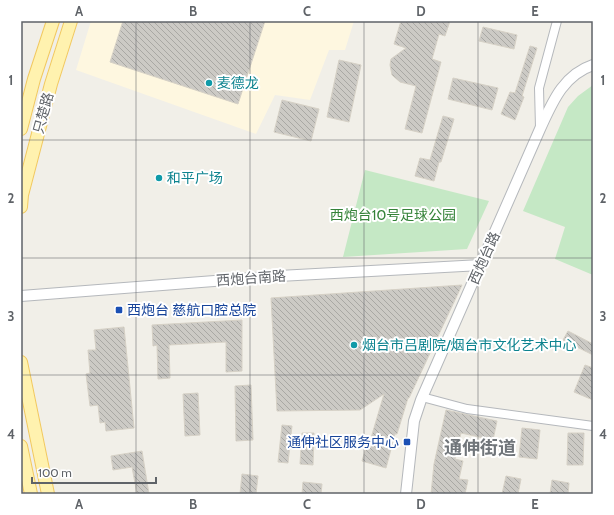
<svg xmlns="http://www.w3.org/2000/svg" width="614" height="515" viewBox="0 0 614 515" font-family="Cabin,'Noto Sans SC',sans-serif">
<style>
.commercial{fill:#fef7e0}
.green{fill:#c5e8c5}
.building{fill:url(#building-back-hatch);stroke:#d6d1c6}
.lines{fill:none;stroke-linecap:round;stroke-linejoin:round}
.minor-casing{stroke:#b5b8bc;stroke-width:10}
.tertiary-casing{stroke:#b5b8bc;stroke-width:12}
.primary-casing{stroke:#f2c960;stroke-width:14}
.minor{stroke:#fff;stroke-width:8}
.tertiary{stroke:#fff;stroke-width:10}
.primary{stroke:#fff2af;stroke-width:12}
.grid{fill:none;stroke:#5f6368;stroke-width:1;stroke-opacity:0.55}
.culture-dot{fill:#0f9aa8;stroke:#fff;stroke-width:1.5}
.transit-dot{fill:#1a4fb4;stroke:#fff;stroke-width:1.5}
.labels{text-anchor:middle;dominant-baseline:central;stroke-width:4;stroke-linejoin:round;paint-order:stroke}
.culture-label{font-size:14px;fill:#0d838f;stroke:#fff;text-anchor:start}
.street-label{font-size:14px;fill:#5f6368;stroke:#fff}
.park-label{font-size:14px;fill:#348238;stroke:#fff}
.transit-label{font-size:14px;fill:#164399;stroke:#fff;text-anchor:start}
.district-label{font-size:18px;font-weight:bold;fill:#70757a;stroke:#fff}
.neatline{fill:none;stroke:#5f6368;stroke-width:1.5}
.grid-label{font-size:13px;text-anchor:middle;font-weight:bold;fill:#5f6368}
</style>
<defs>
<pattern id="building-back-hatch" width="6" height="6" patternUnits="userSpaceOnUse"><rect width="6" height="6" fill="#cccac5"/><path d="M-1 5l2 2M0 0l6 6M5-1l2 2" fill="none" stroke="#a9a8a4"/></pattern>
</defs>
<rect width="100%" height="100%" fill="#f1efe8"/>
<path class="commercial" d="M91,21H354L345,50H329L310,100L275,95L256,134L76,70Z"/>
<path class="green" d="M593,85V275L555,259L565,227L523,211L568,107L578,96Z
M365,170L489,201L467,249L343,257Z"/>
<path class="building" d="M123,21H265L238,104L110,62Z
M401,21H450L445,36L439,34L432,59L441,62L422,133L405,129L416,86L400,82L392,75L390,65L391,59L406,48L394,44Z
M483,27L517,35L514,49L479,41Z
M530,46L537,48L522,96L524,97L515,120L501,114L510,92L515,93Z
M339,60L361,65L349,122L327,117Z
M453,78L498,88L492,110L448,99Z
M282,100L319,109L311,141L274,132Z
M443,116L454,119L441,162H439L434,181L415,176L420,158L430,160Z
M462,285L409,398H408L397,434H395L386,468L362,461L369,437L371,438L384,394L360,410L277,411L271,298Z
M242,320V371L226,372V342L169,345L170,378L158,379L157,345L153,346L152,325Z
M124,327L134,428L106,431L105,422L100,423L98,405L90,406L86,374L90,373L88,350H96L94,330Z
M568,331L593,344V355L563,340Z
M585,365L593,368V400L574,392Z
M251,385L253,440L236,441L235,386Z
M198,393L200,435L185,436L183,394Z
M446,410L497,421L493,440L461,433L455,459L463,461L459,479L468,480L465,494H431L434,464Z
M282,425L292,426L288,463L278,462Z
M522,428L540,430L537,459L519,457Z
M302,433H314L313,465L300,464Z
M568,433H584L583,465H567Z
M142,451L149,494H137L132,467L113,470L111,456Z
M242,474L258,476L256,494H240Z
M506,476L521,479L518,494H502Z
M552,480L569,483L568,494H550Z
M303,482L322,484L321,494H302Z"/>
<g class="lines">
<g class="minor-casing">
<path id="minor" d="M540,128L539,88L557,21
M422,397L467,409L593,426"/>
</g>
<g class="tertiary-casing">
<path id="tertiary" d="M21,296L279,276L481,265
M406,494L414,421L421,400L540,129C552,103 563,75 593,65"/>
</g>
<g class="primary-casing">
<path id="primary" d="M21,129L34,79L53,21
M21,207L22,195L51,84L71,21
M21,362L48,494
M21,446L31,494"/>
</g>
<use href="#minor" class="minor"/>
<use href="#tertiary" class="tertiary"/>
<use href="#primary" class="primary"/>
</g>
<path class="grid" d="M136,21V494M250,21V494M364,21V494M478,21V494M21,140H593M21,258H593M21,375H593"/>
<g class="culture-dot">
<circle cx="209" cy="83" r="4"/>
<circle cx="159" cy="178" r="4"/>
<circle cx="354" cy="345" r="4"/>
</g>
<g class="transit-dot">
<rect x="115" y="306" width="8" height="8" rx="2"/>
<rect x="403" y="438" width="8" height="8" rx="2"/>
</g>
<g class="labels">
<g class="culture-label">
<text x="217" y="83">麦德龙</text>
<text x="167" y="178">和平广场</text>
<text x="362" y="345">烟台市吕剧院/烟台市文化艺术中心</text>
</g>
<g class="street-label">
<text transform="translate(43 113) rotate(-75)">只楚路</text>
<text transform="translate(484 258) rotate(-66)">西炮台路</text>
<text transform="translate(251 278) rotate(-4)">西炮台南路</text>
</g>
<g class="park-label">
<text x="393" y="215">西炮台10号足球公园</text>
</g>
<g class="transit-label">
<text x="127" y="310">西炮台 慈航口腔总院</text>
<text x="399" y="442" text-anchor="end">通伸社区服务中心</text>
</g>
<g class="district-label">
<text x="480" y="448">通伸街道</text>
</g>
</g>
<rect width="614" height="515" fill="none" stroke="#ffffff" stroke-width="44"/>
<path d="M32 477v6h124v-6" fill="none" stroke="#5f6368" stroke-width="2"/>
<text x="38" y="477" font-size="12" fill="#5f6368" stroke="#ffffff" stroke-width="3" paint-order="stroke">100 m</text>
<rect x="22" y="22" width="570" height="471" class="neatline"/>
<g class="grid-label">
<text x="79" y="16">A</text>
<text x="193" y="16">B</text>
<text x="307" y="16">C</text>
<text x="421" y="16">D</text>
<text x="535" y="16">E</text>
<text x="11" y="85">1</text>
<text x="603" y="85">1</text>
<text x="11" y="203">2</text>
<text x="603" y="203">2</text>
<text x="11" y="321">3</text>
<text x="603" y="321">3</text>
<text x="11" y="439">4</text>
<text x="603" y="439">4</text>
<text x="79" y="509">A</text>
<text x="193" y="509">B</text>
<text x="307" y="509">C</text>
<text x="421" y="509">D</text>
<text x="535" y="509">E</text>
</g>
</svg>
